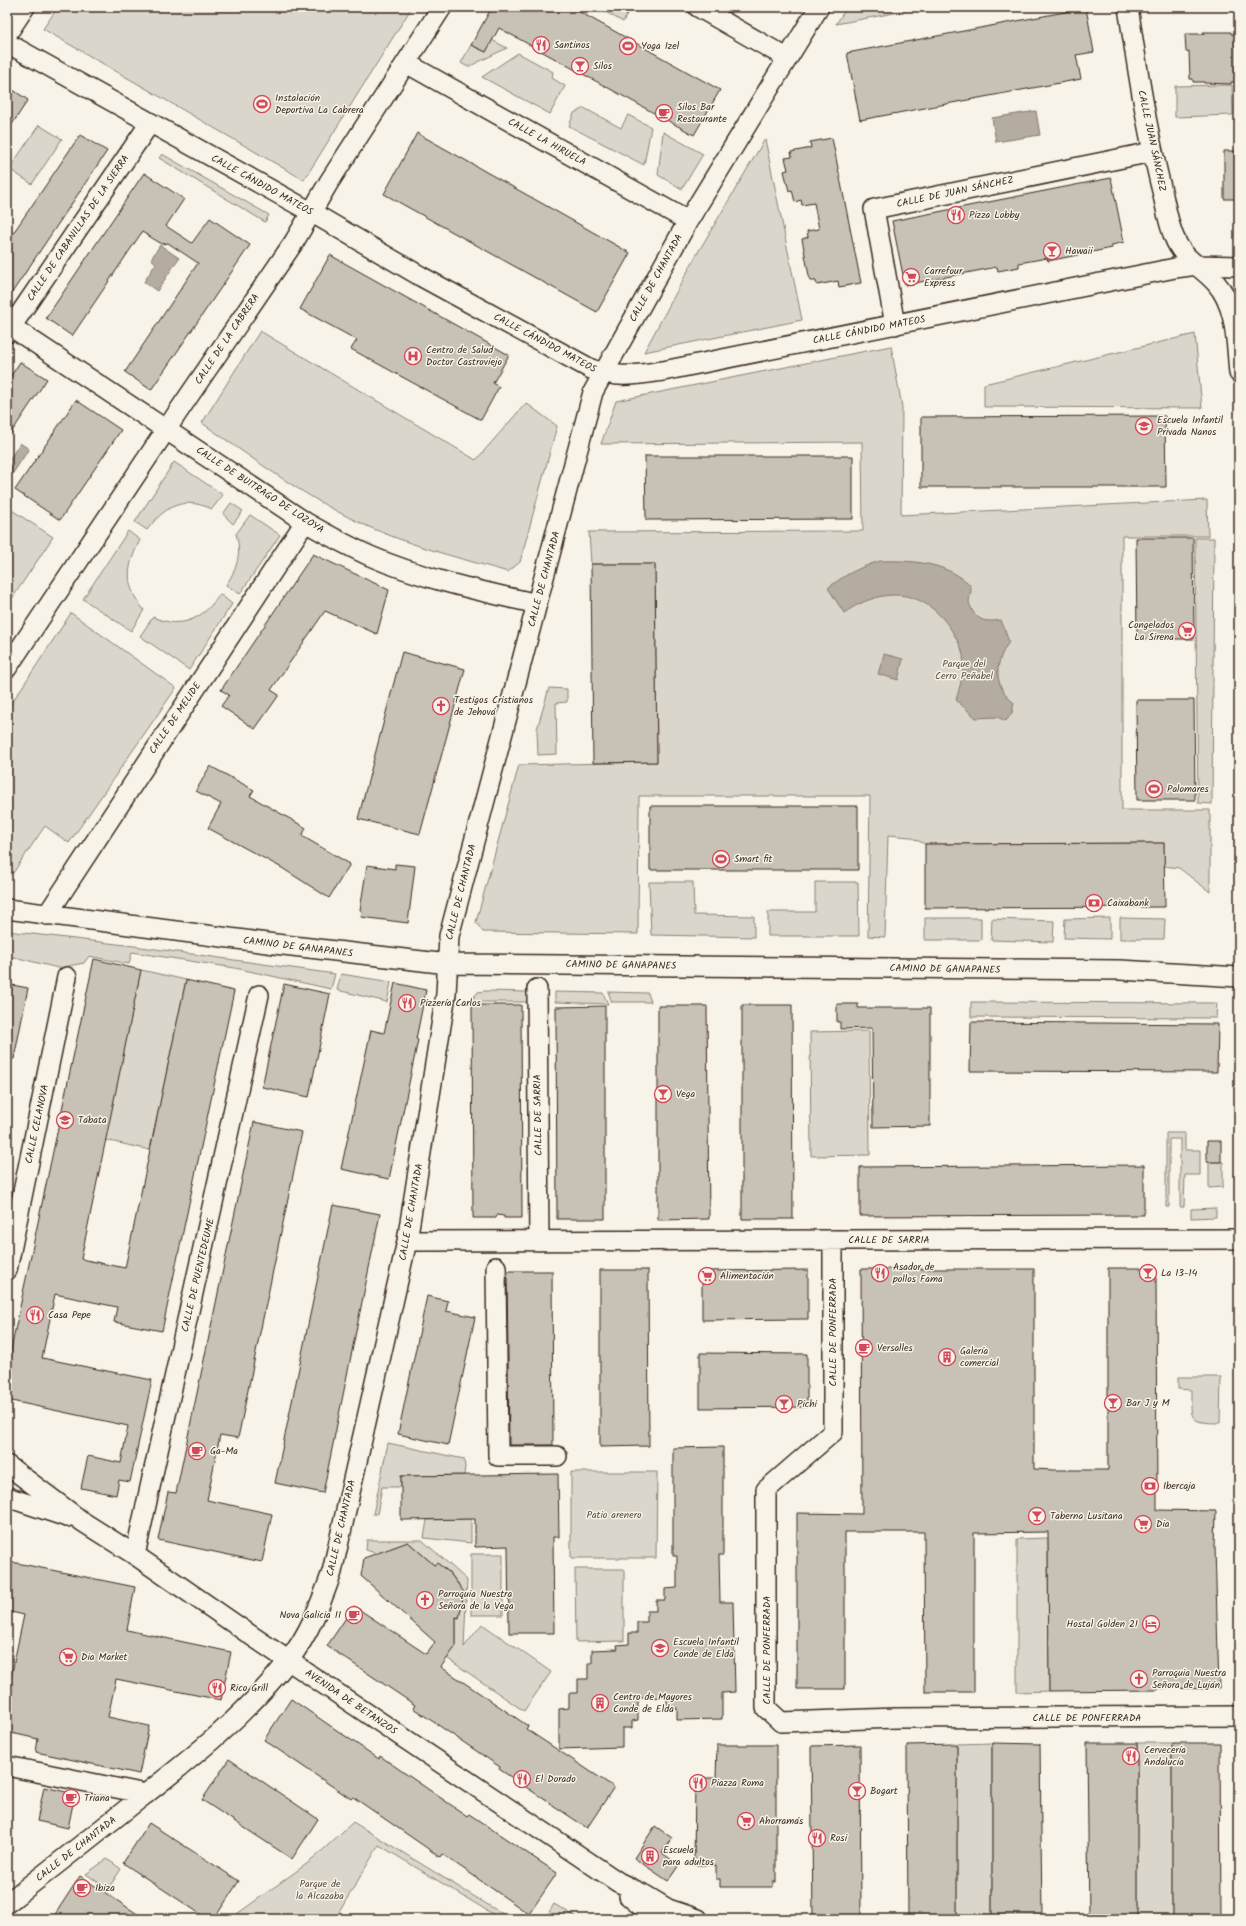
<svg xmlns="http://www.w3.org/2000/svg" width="1246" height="1926" viewBox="0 0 1246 1926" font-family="Kalam,sans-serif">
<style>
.green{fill:#dbd6cb;stroke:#8b8074}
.water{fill:#b4aca0;stroke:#84786c}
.building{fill:#c8c1b6;stroke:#3b2a1e}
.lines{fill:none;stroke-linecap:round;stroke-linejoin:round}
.minor-casing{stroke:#3b2a1e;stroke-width:22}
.minor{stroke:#f7f3e8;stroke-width:19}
.labels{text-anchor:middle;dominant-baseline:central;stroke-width:3;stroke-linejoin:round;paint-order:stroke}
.poi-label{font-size:10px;fill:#3b2a1e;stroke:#f7f3e8;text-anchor:start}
.street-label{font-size:10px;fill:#3b2a1e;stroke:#f7f3e8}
.park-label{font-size:10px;fill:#5b4c41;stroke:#f7f3e8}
</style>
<rect width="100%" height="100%" fill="#f7f3e8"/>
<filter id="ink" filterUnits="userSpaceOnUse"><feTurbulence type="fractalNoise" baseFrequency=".025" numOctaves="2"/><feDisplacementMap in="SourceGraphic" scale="8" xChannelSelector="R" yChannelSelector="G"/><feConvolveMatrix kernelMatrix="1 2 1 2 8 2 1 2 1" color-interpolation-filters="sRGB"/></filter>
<g filter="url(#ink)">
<path class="green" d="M58,7H412L304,180L43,29Z
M597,7H631L623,22Z
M847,7H926L836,24Z
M492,40L507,48L468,67L461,63L471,45L486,52Z
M518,53L553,72L552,78L565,86L550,114L482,77Z
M1232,85L1233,115L1175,117V86Z
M584,108L621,128L628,115L651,127L644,165L569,126L574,113Z
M39,125L62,139L32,184L9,169Z
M663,132L703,154L682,189L658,175Z
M765,139L802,320L644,352L697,254Z
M162,154L269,215L265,222L159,158Z
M260,331L476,460L526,403L557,426L520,562L508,572C467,560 426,550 386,534C319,508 261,464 202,423Z
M1195,334L1202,408L984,407V384Z
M891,346L902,407L901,515L1207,500L1208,536H1122V810H1210V892L1179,868L1164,866V843L925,844L910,837L888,835L885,937L868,936L870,796H639L638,934L483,932L476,922L519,765L657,762L655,564H591L589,532L863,531L862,442L601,444L616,401Z
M174,462L223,495L212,509C183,496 165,506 147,530L135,522Z
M231,503L243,511L233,524L223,514Z
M7,507L53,537L7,606Z
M250,515L280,535L240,594L226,585C237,569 242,553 236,534Z
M128,531L140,540C126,568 124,585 144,610L131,631L83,599Z
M1195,538H1214L1212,804L1198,803Z
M220,594L232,604L189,670L140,636L153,617C182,630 203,619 220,594Z
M71,613L176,688L69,843L45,826L13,873L7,869V710Z
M549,688L567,689V702L556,703L557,754L538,755L537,729Z
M649,882H693L694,915L754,916V937L651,935Z
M815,882H858L859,936H768V912H815Z
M925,918H981V940H925Z
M1110,918V939L1064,938L1065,919Z
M1120,918L1165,919L1164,939H1120Z
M992,919L1054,921L1053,942L991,940Z
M7,931L134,946L335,974L331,989L235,968L132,952L129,964L89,956L84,963L58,968L14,957L7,959Z
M141,970L186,980L150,1150L105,1140Z
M341,974L391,982L387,1002L337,990Z
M485,991L529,992V1002H474L473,998L478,992Z
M555,992L603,993L608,1004L555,1002Z
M608,992L648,993L651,1002H612Z
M971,1002L1217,1003L1216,1018L971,1017Z
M869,1031L870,1155L811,1156L810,1032Z
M1166,1133H1185V1150H1200V1175H1185L1184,1207H1180V1139H1169V1207H1166Z
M1209,1162H1223V1187L1209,1188Z
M1216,1208V1217L1191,1218V1209Z
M1178,1377H1221L1220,1423C1188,1423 1191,1419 1191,1390L1178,1389Z
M388,1443L464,1459L465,1467L464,1475L401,1476V1487H382L377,1514H373Z
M571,1472H657L656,1558H571Z
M471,1519V1543L424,1538L427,1520Z
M1048,1538L1049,1691L1017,1692V1539Z
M367,1540H422L467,1580L464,1647L482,1624L551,1672L524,1711L438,1652L456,1646V1617L459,1618L464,1592L456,1590L459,1584L449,1572L437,1563L434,1565L408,1542L378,1554L366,1550Z
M471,1554H503V1615H471Z
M575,1569H624V1641L576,1642Z
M992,1743V1919H957V1744Z
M1137,1743H1172V1919H1137Z
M353,1822L511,1919H501L379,1845L335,1919H230L312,1860Z
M107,1859L121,1869L108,1889L86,1874Z
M554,1904L578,1918L580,1919H565L557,1914L553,1919H545Z"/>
<path class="water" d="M1036,111L1040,135L996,142L992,118Z
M160,245L179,258L157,291L144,282L156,263L151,259Z
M20,443L29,449L13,473L7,469V463Z
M880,561C910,560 943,562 967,582C974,587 970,594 969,601C969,604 971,607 972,610C979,622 988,622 1001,620L1009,642C994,663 993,686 1014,703L1012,713L1006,721L997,717L976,718L956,700C960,686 965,670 963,655C961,645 955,636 950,628C922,587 882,587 844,613L828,588C844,575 860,567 880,561Z
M884,654L903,659L898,680L878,674Z"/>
<path class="building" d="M492,7H571L720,90L694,135L499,28L486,52L471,45Z
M1086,8L1094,52L1076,55L1081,79L860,120L847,53Z
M1203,32H1231V34H1239V82H1231V84L1204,83V82H1193V79H1190L1189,51L1186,52L1185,34H1204Z
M7,86L28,100L7,132Z
M417,133L630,253L597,312L384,194Z
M80,135L107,151L7,300V242Z
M832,138L861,283L839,287L838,281L817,285L816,281H810L802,239L808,237L807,231L819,229L814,203L802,205L801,200L795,202L792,190L789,191L784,171L788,170L785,158L792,157L791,152L811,148L810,142Z
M1224,151H1239V199H1224Z
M144,173L184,199L166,226L192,243L210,218L250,245L151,390L125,372L198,263L168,243L162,244L142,232L72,336L46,318Z
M1111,178L1124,242L1112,245V248L1048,261L1047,258L1019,263V267L998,271L997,267L905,285L892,221Z
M330,255L509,355L493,383L499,387L481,420L351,349L357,340L300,309Z
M20,362L47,379L7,439V382Z
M76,400L121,430L60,520L15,490Z
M1165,416L1166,487H921V417Z
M645,456H853V519L646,520Z
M1136,538H1193L1194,639H1137Z
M313,554L389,590L377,634L325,611L271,690L279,695L255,729L221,706L229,695L221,690Z
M591,564H655L657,762L593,763Z
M402,652L465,669L420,834L358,819Z
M1136,700H1194L1195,800H1137Z
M210,766L254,790L250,796L306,828L302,836L350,864L329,898L282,868L208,828L221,804L196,791Z
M650,806H858V870H650Z
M1164,843L1165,907L925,908V844Z
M395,864L415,866L408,923L361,917L362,911L360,910L367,865L395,869Z
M94,959L141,970L81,1259L125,1268L186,980L234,991L162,1331L114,1322L117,1307L55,1294L42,1358L152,1380L130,1482L119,1480L116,1495L81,1488L88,1456L121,1463L128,1426L7,1400V1371L14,1335Z
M395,983L426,990L416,1039L418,1040L389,1179L341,1169L371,1030L384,1033Z
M284,984L330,994L309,1097L262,1087Z
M12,985L28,988L14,1059H7V1010Z
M837,1004H858V1008H930V1126L873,1127L872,1028L840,1029V1022H837Z
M472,1005H521L522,1218H504V1216L497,1215L496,1218H473Z
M742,1005H792L793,1219H742Z
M605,1006V1219H557L556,1007Z
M658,1006H707L709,1219L658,1220Z
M971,1022L1218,1024L1217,1072L970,1071Z
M254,1122L302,1132L238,1438L220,1435L207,1500L272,1514L262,1562L158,1540L168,1492L176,1493Z
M1207,1141H1221V1162H1207Z
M1144,1165V1215L860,1216V1167Z
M333,1205L380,1214L323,1493L275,1483Z
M1108,1268H1156L1157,1510L1216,1511L1215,1547L1219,1689L1158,1688V1690L1049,1691L1048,1532L974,1533V1692H925L924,1532H845V1689H797V1513L862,1514L861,1269H1034V1469L1054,1470H1108Z
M600,1270H648L649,1446L600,1447Z
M808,1270V1319L702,1320V1271Z
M507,1271H552L553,1445H509Z
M427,1296L448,1301L446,1311L475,1317L448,1445L398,1434Z
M700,1353L807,1354V1407L700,1408Z
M723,1447V1555H719L720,1602H733L735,1692L722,1693V1719L677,1720V1708H667V1697L638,1698V1720L632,1721V1728H622V1747L559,1749V1709L569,1708V1693H578V1679H588V1663H592V1650L618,1649L617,1645L629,1644V1633H637V1622H647V1611H656V1600H665V1589L677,1588V1556H673V1448Z
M558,1474L559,1537H553L554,1633H509L508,1546L475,1547V1519L401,1520V1476Z
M408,1542L434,1565L437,1563L449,1572L464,1592L459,1618L456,1617V1646L441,1667L528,1726L526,1729L614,1787L587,1828L499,1769L500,1767L413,1708L415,1705L327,1646L354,1606L426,1654L435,1642L361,1576L364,1558Z
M7,1561L135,1587L127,1630L231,1652L221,1700L116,1679L108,1717L149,1726L139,1774L36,1752L38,1739L7,1732V1681H10L24,1615L7,1611Z
M291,1699L379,1759L380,1756L467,1816L469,1814L557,1873L529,1914L442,1854L440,1857L353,1797L351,1799L264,1740Z
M992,1743L1040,1744L1042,1919H992Z
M1087,1743H1137V1919H1089Z
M1172,1743H1220L1221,1919H1172Z
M957,1744V1919H908L907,1745Z
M717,1745H776V1882H773V1887H720V1879H716V1865H694L695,1778H716Z
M860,1745L861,1919H813L811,1746Z
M229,1759L318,1819L292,1859L202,1800Z
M44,1787L75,1794L68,1828L37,1821Z
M149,1823L239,1881L214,1919H208L123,1863Z
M655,1826L672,1838L662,1853L679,1865L668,1881L634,1858Z
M80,1876L145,1919H52Z"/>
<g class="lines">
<g class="minor-casing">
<path id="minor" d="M698,7L787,58
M1128,7C1137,66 1146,125 1160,183C1165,201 1167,220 1174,237C1183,260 1201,266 1216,283C1237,307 1236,343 1239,373
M7,34L25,7
M7,43L311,212L422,277L591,369C619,379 634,375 663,371L1175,268L1197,265L1239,266
M406,63L688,221
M7,324L305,522C326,534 348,546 370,556C423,579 481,591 537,604
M895,325L874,209L1152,152
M7,333L150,123
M7,668L182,406L294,242L329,182L442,7
M7,909L275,944L448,964L1120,970L1239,977
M47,915L305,522
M537,989L539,1241
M833,1240V1432L766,1490V1708L781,1722L896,1718L1239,1716
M407,1241L1239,1239
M496,1267L498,1456H557
M7,1270L67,977
M7,1465L83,1522L135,1555L252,1636L618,1882L643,1894L668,1909L698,1919
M7,1497L67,1517
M135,1555L259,995
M7,1766L146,1794
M629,1896L656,1919
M7,1903C51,1869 94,1835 138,1800C192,1758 245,1716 288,1661C309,1635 321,1603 332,1572L407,1241L446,994L449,936L593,392L688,221L819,7"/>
</g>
<use href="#minor" class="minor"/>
</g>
</g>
<defs>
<g id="restaurant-ring" transform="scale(0.9)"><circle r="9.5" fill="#f7f3e8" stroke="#d1495b" stroke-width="1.5"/><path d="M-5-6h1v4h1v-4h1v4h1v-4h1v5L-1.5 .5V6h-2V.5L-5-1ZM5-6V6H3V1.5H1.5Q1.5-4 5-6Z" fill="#d1495b"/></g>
<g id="stadium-ring" transform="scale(0.9)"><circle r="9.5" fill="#f7f3e8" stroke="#d1495b" stroke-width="1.5"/><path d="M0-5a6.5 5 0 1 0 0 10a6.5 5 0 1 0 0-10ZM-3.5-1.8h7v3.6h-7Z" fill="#d1495b"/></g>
<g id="bar-ring" transform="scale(0.9)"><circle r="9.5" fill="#f7f3e8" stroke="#d1495b" stroke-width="1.5"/><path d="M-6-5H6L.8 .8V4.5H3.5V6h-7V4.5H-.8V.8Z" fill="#d1495b"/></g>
<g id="cafe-ring" transform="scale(0.9)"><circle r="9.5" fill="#f7f3e8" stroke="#d1495b" stroke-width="1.5"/><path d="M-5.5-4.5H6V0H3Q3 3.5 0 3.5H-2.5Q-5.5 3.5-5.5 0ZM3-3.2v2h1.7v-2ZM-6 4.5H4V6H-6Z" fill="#d1495b"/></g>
<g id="supermarket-ring" transform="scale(0.9)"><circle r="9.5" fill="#f7f3e8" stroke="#d1495b" stroke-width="1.5"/><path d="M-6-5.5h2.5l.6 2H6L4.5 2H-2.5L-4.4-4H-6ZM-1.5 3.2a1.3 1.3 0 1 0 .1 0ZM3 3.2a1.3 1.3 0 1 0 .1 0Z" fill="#d1495b"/></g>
<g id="hospital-ring" transform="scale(0.9)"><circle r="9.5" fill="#f7f3e8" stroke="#d1495b" stroke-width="1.5"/><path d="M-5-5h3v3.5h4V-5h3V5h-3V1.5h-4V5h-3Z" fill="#d1495b"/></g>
<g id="school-ring" transform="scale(0.9)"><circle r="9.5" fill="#f7f3e8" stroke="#d1495b" stroke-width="1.5"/><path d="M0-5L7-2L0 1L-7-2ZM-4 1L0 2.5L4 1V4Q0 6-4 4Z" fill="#d1495b"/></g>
<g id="church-ring" transform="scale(0.9)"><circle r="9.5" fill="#f7f3e8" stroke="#d1495b" stroke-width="1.5"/><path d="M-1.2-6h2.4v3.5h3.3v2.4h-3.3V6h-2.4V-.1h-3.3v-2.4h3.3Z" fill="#d1495b"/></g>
<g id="bank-ring" transform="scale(0.9)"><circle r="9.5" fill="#f7f3e8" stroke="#d1495b" stroke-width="1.5"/><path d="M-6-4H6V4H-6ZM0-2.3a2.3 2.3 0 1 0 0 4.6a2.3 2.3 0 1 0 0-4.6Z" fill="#d1495b"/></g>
<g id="building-ring" transform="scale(0.9)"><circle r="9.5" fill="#f7f3e8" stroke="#d1495b" stroke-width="1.5"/><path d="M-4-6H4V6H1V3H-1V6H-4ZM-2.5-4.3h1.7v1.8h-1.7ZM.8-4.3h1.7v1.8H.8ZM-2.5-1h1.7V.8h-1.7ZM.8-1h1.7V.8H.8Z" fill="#d1495b"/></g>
<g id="hotel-ring" transform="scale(0.9)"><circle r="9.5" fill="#f7f3e8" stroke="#d1495b" stroke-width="1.5"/><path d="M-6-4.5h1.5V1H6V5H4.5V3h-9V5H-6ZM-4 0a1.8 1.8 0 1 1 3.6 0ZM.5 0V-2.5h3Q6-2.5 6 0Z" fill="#d1495b"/></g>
</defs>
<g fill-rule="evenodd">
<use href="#restaurant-ring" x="541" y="45"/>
<use href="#stadium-ring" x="628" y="46"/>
<use href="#bar-ring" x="580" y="66"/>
<use href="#stadium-ring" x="262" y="104"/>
<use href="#cafe-ring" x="664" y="113"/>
<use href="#restaurant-ring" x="956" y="215"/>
<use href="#bar-ring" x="1052" y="251"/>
<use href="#supermarket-ring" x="911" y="277"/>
<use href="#hospital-ring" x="413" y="356"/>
<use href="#school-ring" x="1144" y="426"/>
<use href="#supermarket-ring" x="1187" y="631"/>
<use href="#church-ring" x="441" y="706"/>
<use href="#stadium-ring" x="1154" y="789"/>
<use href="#stadium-ring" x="721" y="859"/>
<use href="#bank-ring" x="1094" y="903"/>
<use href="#restaurant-ring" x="407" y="1003"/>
<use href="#bar-ring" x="663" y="1094"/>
<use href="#school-ring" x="65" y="1120"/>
<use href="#restaurant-ring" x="880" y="1273"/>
<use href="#bar-ring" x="1148" y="1273"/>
<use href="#supermarket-ring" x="707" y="1276"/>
<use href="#restaurant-ring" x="35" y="1315"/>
<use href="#cafe-ring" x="864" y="1348"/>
<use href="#building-ring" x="947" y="1357"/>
<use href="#bar-ring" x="1113" y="1403"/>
<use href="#bar-ring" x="784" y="1404"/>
<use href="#cafe-ring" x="197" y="1451"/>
<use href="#bank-ring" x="1150" y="1486"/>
<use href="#bar-ring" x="1037" y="1516"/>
<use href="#supermarket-ring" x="1143" y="1524"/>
<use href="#church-ring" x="425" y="1600"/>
<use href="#cafe-ring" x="354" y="1615"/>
<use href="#hotel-ring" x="1151" y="1624"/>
<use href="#school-ring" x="660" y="1648"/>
<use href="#supermarket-ring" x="68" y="1657"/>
<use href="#church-ring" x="1139" y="1679"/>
<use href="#restaurant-ring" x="217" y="1688"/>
<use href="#building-ring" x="600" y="1703"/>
<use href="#restaurant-ring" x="1131" y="1756"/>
<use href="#restaurant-ring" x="522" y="1779"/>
<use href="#restaurant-ring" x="698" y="1783"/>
<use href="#bar-ring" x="857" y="1791"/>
<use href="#cafe-ring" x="71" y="1798"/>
<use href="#supermarket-ring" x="746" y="1821"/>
<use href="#restaurant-ring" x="817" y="1838"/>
<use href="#building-ring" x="650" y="1856"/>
<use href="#cafe-ring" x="82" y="1888"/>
</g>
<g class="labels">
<g class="poi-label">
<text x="554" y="45">Santinos</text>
<text x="641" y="46">Yoga Izel</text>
<text x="593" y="66">Silos</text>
<text x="275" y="98">Instalación<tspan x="275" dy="12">Deportiva La Cabrera</tspan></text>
<text x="677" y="107">Silos Bar<tspan x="677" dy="12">Restaurante</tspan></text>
<text x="969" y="215">Pizza Lobby</text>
<text x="1065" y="251">Hawaii</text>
<text x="924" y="271">Carrefour<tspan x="924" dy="12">Express</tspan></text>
<text x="426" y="350">Centro de Salud<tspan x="426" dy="12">Doctor Castroviejo</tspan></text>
<text x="1157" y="420">Escuela Infantil<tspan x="1157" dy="12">Privada Nanos</tspan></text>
<text x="1174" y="625" text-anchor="end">Congelados<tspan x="1174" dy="12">La Sirena</tspan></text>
<text x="454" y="700">Testigos Cristianos<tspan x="454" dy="12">de Jehová</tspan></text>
<text x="1167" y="789">Palomares</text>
<text x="734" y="859">Smart fit</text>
<text x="1107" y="903">Caixabank</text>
<text x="420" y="1003">Pizzería Carlos</text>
<text x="676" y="1094">Vega</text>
<text x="78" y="1120">Tábata</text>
<text x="893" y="1267">Asador de<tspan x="893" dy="12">pollos Fama</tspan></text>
<text x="1161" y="1273">La 13-14</text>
<text x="720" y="1276">Alimentación</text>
<text x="48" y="1315">Casa Pepe</text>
<text x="877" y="1348">Versalles</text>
<text x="960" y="1351">Galería<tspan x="960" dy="12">comercial</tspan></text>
<text x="1126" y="1403">Bar J y M</text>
<text x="797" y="1404">Pichi</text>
<text x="210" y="1451">Ga-Ma</text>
<text x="1163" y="1486">Ibercaja</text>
<text x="1050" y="1516">Taberna Lusitana</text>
<text x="1156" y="1524">Dia</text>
<text x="438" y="1594">Parroquia Nuestra<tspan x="438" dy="12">Señora de la Vega</tspan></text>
<text x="341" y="1615" text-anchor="end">Nova Galicia II</text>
<text x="1138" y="1624" text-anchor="end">Hostal Golden 21</text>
<text x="673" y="1642">Escuela Infantil<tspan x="673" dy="12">Conde de Elda</tspan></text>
<text x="81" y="1657">Dia Market</text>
<text x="1152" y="1673">Parroquia Nuestra<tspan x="1152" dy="12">Señora de Luján</tspan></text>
<text x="230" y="1688">Rico Grill</text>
<text x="613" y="1697">Centro de Mayores<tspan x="613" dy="12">Conde de Elda</tspan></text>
<text x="1144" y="1750">Cervecería<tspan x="1144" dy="12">Andalucía</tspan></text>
<text x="535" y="1779">El Dorado</text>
<text x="711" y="1783">Piazza Roma</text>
<text x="870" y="1791">Bogart</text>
<text x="84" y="1798">Triana</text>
<text x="759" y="1821">Ahorramás</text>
<text x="830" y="1838">Rosi</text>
<text x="663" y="1850">Escuela<tspan x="663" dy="12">para adultos</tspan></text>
<text x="95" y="1888">Ibiza</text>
</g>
<g class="street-label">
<text transform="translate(1152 141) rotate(78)">CALLE JUAN SÁNCHEZ</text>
<text transform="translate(547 142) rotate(29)">CALLE LA HIRUELA</text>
<text transform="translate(262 185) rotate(29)">CALLE CÁNDIDO MATEOS</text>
<text transform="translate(955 192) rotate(-12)">CALLE DE JUAN SÁNCHEZ</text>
<text transform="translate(78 228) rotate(-56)">CALLE DE CABANILLAS DE LA SIERRA</text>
<text transform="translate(656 278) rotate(-61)">CALLE DE CHANTADA</text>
<text transform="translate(869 330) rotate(-11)">CALLE CÁNDIDO MATEOS</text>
<text transform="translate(227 339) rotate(-56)">CALLE DE LA CABRERA</text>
<text transform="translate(545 343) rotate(28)">CALLE CÁNDIDO MATEOS</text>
<text transform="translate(260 490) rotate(33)">CALLE DE BUITRAGO DE LOZOYA</text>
<text transform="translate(544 579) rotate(-75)">CALLE DE CHANTADA</text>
<text transform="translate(175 718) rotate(-56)">CALLE DE MELIDE</text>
<text transform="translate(461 892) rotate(-76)">CALLE DE CHANTADA</text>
<text transform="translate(298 947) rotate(7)">CAMINO DE GANAPANES</text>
<text transform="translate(621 965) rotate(1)">CAMINO DE GANAPANES</text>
<text transform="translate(945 969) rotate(1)">CAMINO DE GANAPANES</text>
<text transform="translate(538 1115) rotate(-91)">CALLE DE SARRIA</text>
<text transform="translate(37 1124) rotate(-78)">CALLE CELANOVA</text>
<text transform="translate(411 1212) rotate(-80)">CALLE DE CHANTADA</text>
<text x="889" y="1240">CALLE DE SARRIA</text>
<text transform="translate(198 1275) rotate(-77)">CALLE DE PUENTEDEUME</text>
<text transform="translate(833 1332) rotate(-90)">CALLE DE PONFERRADA</text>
<text transform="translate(341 1528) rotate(-77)">CALLE DE CHANTADA</text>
<text transform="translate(767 1650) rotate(-90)">CALLE DE PONFERRADA</text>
<text transform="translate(351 1702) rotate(34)">AVENIDA DE BETANZOS</text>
<text x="1087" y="1718">CALLE DE PONFERRADA</text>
<text transform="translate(76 1849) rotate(-38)">CALLE DE CHANTADA</text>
</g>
<g class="park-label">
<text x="964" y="664">Parque del<tspan x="964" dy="12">Cerro Peñabel</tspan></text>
<text x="614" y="1515">Patio arenero</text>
<text x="320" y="1884">Parque de<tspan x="320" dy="12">la Alcazaba</tspan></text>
</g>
</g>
<rect width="1246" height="1926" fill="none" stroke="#f7f3e8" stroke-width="24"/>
<rect x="12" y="12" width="1222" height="1902" fill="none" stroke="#3b2a1e" stroke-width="1.5" filter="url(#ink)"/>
</svg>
